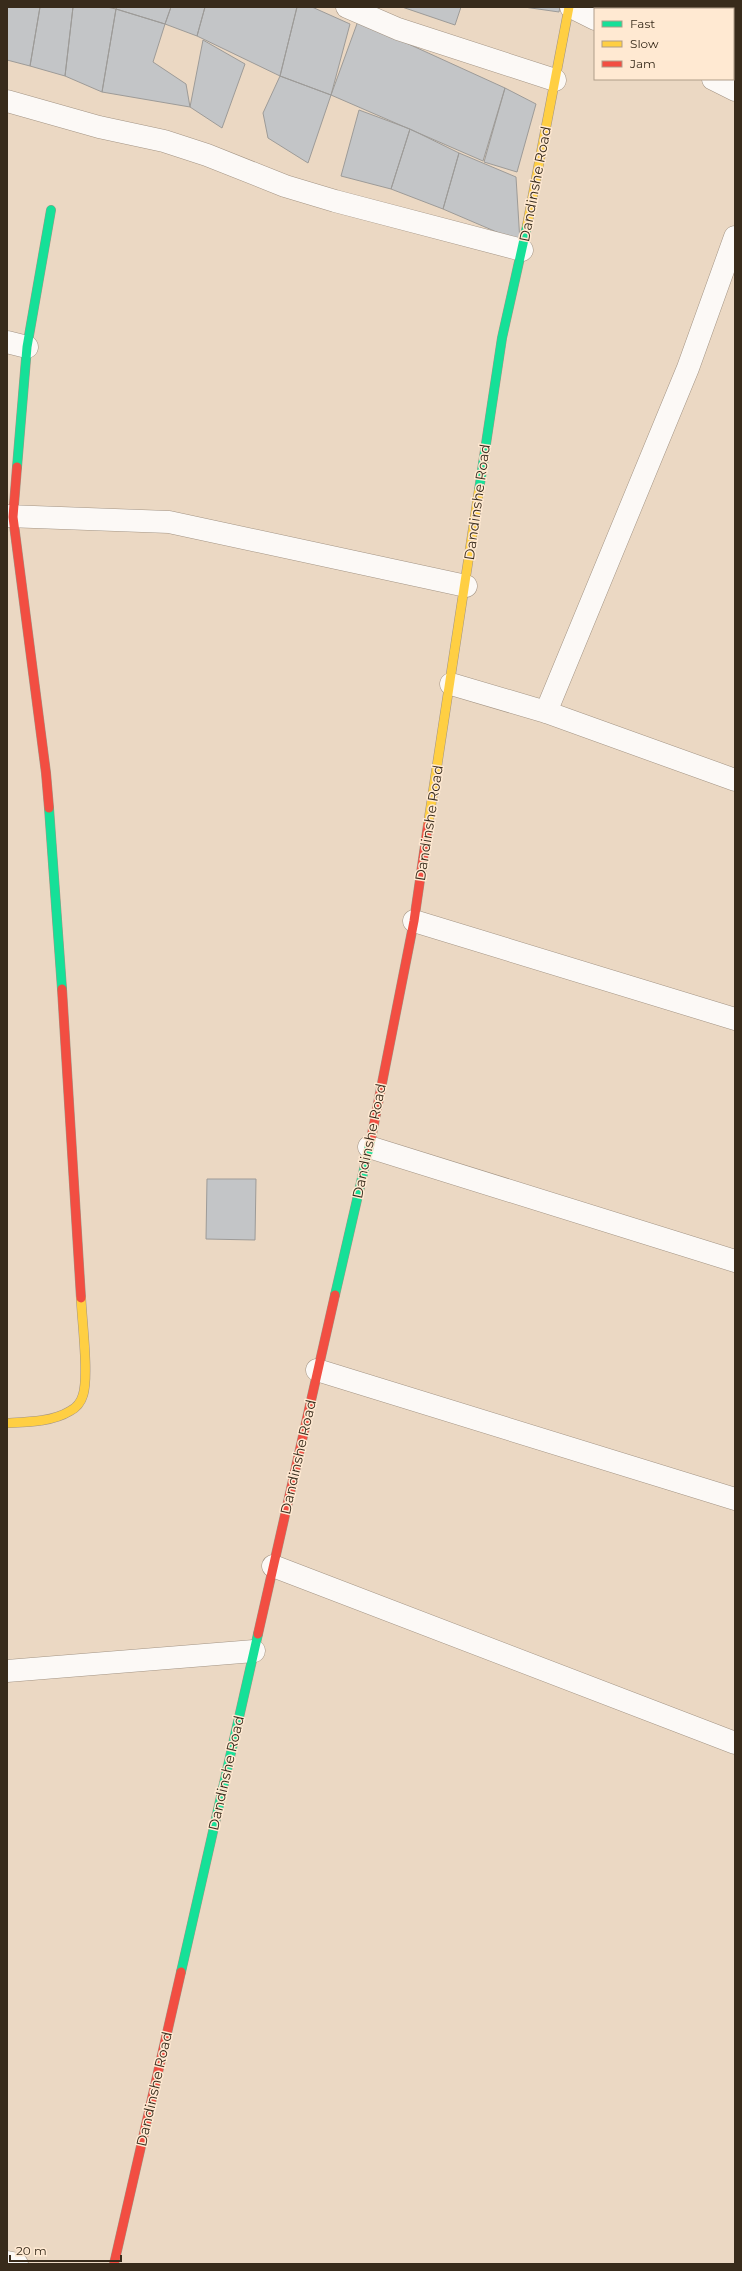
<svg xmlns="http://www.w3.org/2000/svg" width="742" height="2271" viewBox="0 0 742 2271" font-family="Montserrat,sans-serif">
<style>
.building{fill:#c3c5c7;stroke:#9d9b98}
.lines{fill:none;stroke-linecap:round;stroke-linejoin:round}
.street-casing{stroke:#a39484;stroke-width:23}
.fast-casing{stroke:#a39484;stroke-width:10}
.slow-casing{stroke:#a39484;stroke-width:10}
.jam-casing{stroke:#a39484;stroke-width:10}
.street{stroke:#fcf9f6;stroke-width:22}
.fast{stroke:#16e098;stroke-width:9}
.slow{stroke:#ffcf43;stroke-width:9}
.jam{stroke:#f24e42;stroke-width:9}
.labels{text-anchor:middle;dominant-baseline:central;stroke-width:3;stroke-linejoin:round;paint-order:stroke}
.street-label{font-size:14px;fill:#382b1b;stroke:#ffe9d2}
</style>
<rect width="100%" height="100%" fill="#ebd8c3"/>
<path class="building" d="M7,7H40L30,66L7,60Z
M40,7H73L65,76L30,66Z
M73,7H107L116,9L102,92L65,76Z
M117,7H171L165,24L116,9Z
M171,7H205L197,36L165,24Z
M205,7H297L280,76L197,36Z
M297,7H312L350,24L331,95L280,76Z
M402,7H461L455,25Z
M524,7H560L559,12Z
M116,9L165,24L153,62L186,84L190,107L102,92Z
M358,21L505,88L483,161L331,95Z
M203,40L245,64L222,128L190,107Z
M280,76L331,95L308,163L268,138L263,113Z
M505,88L536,104L517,172L484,162Z
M359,110L410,129L391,189L341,176Z
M410,129L459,153L443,209L391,189Z
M459,153L516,177L520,242L443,209Z
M207,1179H256L255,1240L206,1239Z"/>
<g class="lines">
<g class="street-casing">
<path id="street" d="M347,7L398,29L555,80
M571,7L595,19
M713,79L735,90
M7,101L99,127L164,141L207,155L285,186L335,201L522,250
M7,342L27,347
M7,516L169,522L466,586
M451,684L546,712L735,780
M546,712L688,368L735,237
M414,921L735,1019
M369,1147L735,1261
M317,1370L735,1499
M273,1566L735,1743
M7,1671L254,1651
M7,2262L17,2264"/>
</g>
<g class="fast-casing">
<path id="fast" d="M17,467L27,347L51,210
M479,490L502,338L527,226
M49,808L62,989
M335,1295L371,1139
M181,1972L258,1634"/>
</g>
<g class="slow-casing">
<path id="slow" d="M527,226L569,7
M428,825L479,490
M7,1423C27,1422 52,1422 70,1411C76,1408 81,1402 83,1395C89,1376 82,1321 81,1298"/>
</g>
<g class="jam-casing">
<path id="jam" d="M17,467L13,517L46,773L49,808
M62,989L81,1298
M371,1139L414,921L428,825
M258,1634L335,1295
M114,2264L181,1972"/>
</g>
<use href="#street" class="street"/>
<use href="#fast" class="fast"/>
<use href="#slow" class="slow"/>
<use href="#jam" class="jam"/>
</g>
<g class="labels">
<g class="street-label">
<text transform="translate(535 184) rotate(-79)">Dandinshe Road</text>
<text transform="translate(477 502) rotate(-82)">Dandinshe Road</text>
<text transform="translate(429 823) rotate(-81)">Dandinshe Road</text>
<text transform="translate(369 1141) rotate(-78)">Dandinshe Road</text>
<text transform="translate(298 1457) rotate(-77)">Dandinshe Road</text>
<text transform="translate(226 1773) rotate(-77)">Dandinshe Road</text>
<text transform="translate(154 2089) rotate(-77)">Dandinshe Road</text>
</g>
</g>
<rect width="742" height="2271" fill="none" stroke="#382b1b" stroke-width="16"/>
<rect x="594" y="8" width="140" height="72" fill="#ffe9d2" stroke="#af9d89"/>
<rect x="602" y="21" width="20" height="6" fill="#16e098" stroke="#af9d89"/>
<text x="630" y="28" font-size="12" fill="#382b1b">Fast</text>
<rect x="602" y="41" width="20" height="6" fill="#ffcf43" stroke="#af9d89"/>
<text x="630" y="48" font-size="12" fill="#382b1b">Slow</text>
<rect x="602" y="61" width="20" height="6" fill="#f24e42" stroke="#af9d89"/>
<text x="630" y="68" font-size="12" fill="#382b1b">Jam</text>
<path d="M10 2255v6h111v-6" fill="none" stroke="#382b1b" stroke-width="2"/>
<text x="16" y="2255" font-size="12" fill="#382b1b" stroke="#ffe9d2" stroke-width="3" paint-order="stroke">20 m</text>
</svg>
